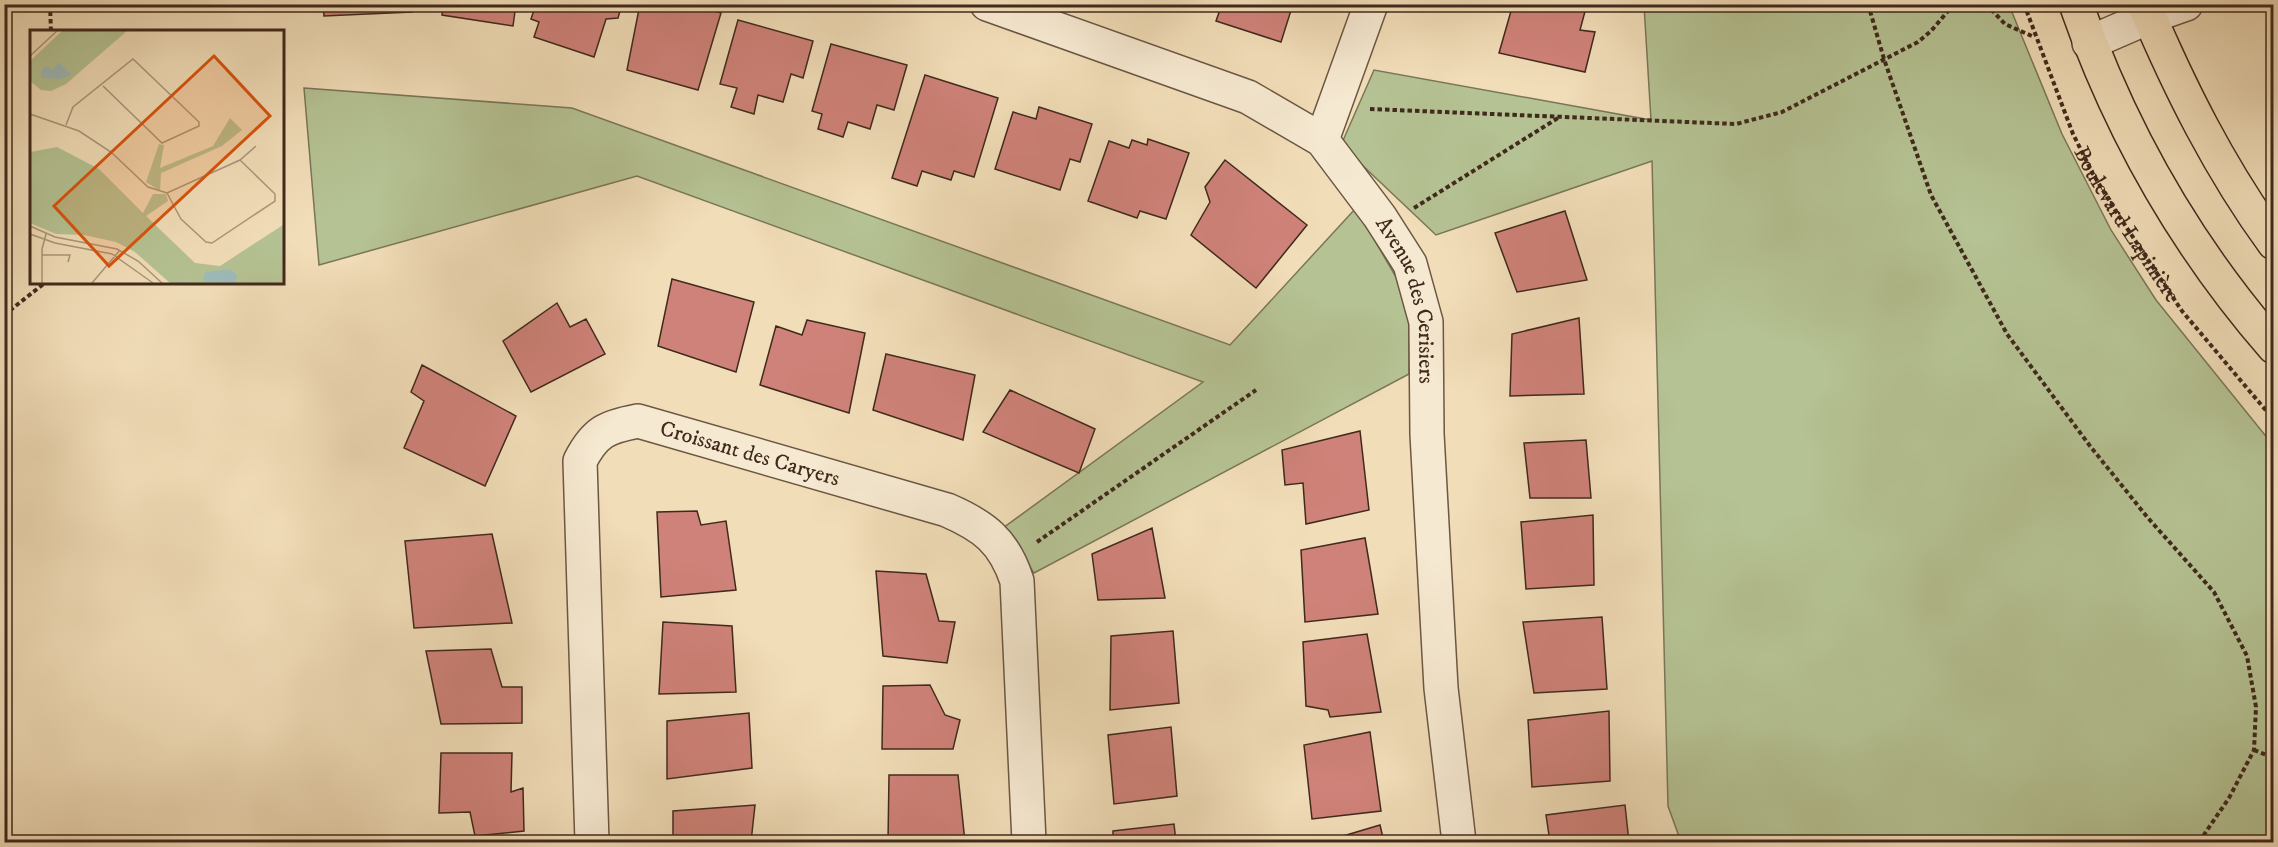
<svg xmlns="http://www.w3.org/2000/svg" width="2278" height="847" viewBox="0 0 2278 847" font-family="'IM FELL DW Pica',serif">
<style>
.green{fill:#b5c293;stroke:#7a7658;stroke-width:1.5}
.building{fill:#cf8279;stroke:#402a1c;stroke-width:1.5}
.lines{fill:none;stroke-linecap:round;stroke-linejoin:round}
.minor-casing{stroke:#6c5743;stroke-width:36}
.major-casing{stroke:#402a1c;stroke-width:36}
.path{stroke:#402a1c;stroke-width:4;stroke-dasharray:4.5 3;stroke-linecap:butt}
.minor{stroke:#f6e9d1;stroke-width:33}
.major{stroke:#f1ddb8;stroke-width:33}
.labels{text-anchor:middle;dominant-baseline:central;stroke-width:6;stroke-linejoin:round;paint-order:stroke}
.street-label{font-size:22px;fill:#402a1c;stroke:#f6e9d1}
.inset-road{fill:none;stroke:#aa957a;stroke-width:1.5}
.view{fill:#d7540e;fill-opacity:0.15;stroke:#d7540e;stroke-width:3}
.inset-edge{fill:none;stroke:#402a1c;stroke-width:3}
</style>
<rect width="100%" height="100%" fill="#f1ddb8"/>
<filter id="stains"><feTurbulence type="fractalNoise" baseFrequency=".00333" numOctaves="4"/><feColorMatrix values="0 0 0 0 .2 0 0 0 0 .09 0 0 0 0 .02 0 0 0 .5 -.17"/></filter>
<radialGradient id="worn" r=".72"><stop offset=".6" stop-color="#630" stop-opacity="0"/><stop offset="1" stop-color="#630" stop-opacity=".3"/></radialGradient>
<path class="green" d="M1644,5H2009L2062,134L2111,230L2156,300L2273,445V842H1681L1668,806L1652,161L1436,235L1341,145L1374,70L1651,120Z
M304,88L572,108L1230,345L1356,208L1396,277L1409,315V374L1034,573L1003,528L1203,382L637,176L319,265Z"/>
<path class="building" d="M323,4H411L412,12L324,16Z
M443,4H516L513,26L442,15Z
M536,4H622L618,18L606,19L594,57L534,37L539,22L531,19Z
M640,4H694L721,13L698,90L627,70Z
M1222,4H1293L1281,42L1216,21Z
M1513,4H1587L1580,30L1595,32L1585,72L1499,53Z
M738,20L813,41L803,78L791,74L783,102L758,95L754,114L731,107L737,88L720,84Z
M831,44L907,65L894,110L877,105L870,129L848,122L843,137L818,129L822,114L812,111Z
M925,75L998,98L974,177L954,171L951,180L922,171L917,186L892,178Z
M1039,107L1092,124L1080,162L1070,159L1060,190L995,169L1013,112L1036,119Z
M1148,139L1189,153L1166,219L1140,211L1137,218L1088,201L1109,141L1129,148L1132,140L1147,145Z
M1225,160L1307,225L1256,288L1191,235L1210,202L1205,187Z
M1565,211L1587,280L1517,292L1495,233Z
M672,279L754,302L736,372L658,346Z
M557,303L570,327L586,319L605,354L531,392L503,341Z
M1579,318L1584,394L1510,396L1512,334Z
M807,320L865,333L849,413L760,385L776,326L802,335Z
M886,354L975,375L963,440L873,410Z
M422,365L516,416L485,486L404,448L424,401L411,392Z
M1010,390L1095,429L1079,473L983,432Z
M1360,431L1369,510L1306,524L1303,483L1285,485L1282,450Z
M1586,440L1591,498H1530L1524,443Z
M697,511L701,525L726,521L736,590L661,597L657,512Z
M1593,515L1594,585L1526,589L1521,522Z
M1152,528L1165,598L1098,600L1092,554Z
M492,534L512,623L414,628L405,541Z
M1365,538L1378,614L1305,622L1301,550Z
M876,571L926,574L939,621L955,622L947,663L883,656Z
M1602,617L1607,689L1534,693L1523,622Z
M663,622L732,626L736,692L659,694Z
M1173,631L1179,703L1110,710L1111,636Z
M1367,634L1381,712L1330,717L1328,710L1306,706L1303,642Z
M491,649L502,687H522V723L441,724L426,651Z
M930,685L945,715L960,720L953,749H882L883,686Z
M1609,711L1610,781L1532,787L1528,720Z
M749,713L752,768L667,779V721Z
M1171,727L1177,796L1114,804L1108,735Z
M1370,732L1381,811L1312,819L1304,745Z
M441,753H512L511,792L523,788L524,831L475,836L470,812L439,813Z
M889,775H958L965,842H888Z
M755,805L751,842H673V811Z
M1625,805L1629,842H1550L1546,815Z
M1174,824L1176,842H1113V831Z
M1380,825L1384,842H1323Z"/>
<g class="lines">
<g class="minor-casing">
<g id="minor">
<path id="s2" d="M987,4L1248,97L1322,140L1380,217L1410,264L1426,322L1427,434L1441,688L1459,842"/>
<path d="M2089,43L2149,17L2186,4"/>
<path d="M1322,140L1371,4"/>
<path id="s3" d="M592,842L580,461C595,432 606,427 638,421L947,510C984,526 1004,541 1017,581L1029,842"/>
</g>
</g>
<g class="major-casing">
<path id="major" d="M2076,4C2120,130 2186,246 2274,347
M2144,4C2180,89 2220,169 2274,243"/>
</g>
<g class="path">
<path d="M50,4L51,32"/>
<path d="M1868,4L1884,59L1931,195L2007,334L2090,446L2148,518L2214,592L2247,656L2256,707L2254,750L2229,798L2199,842"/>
<path d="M1986,4L2005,24L2034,37"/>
<path id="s1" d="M2024,4L2073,134L2093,174L2115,210L2182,311L2274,420"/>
<path d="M1370,109L1736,124L1782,112L1918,42L1931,31L1954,4"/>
<path d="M1414,208L1558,118"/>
<path d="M4,315L46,282"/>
<path d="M1037,542L1256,390"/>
<path d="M2254,750L2274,758"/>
</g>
<use href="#minor" class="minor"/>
<use href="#major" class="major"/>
</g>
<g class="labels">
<g class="street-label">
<text stroke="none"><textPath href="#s1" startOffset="244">Boulevard Lapinière</textPath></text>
<text stroke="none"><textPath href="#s2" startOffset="549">Avenue des Cerisiers</textPath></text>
<text stroke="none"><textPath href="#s3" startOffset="572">Croissant des Caryers</textPath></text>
</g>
</g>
<g transform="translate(30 30)">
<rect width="254" height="254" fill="#f1ddb8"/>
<path d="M33,0H98L36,54L21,61L11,60L0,51V31ZM200,88L212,100L192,116L131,143L130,161L116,152L129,114L134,115L130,138L183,116ZM27,117L69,139L113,183L123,164H136L138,171L116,186L165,233L190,236L253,195V253H140L105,222L86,212L54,205L26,204L0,193V122Z" fill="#b5c293"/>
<path d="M29,32L41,45L31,49L12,48L11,41L16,36L23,40ZM200,239L207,245L205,253L175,252L173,249L176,242Z" fill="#9ebab8"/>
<path class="inset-road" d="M0,26L28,0M0,84L49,101L81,122L118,157L137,163L210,130L226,116M36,95L43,77L103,29L169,92V96L132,113L73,56M137,163L151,189L176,212L182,213L245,171V164L210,130M0,196L25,207L87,219L108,231L132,253M0,204L25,213L82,224L123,253M12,225H40L38,232M12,253V219L16,204M62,253L90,220"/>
<path class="view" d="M184,26L240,86L79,236L24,176Z"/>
<rect width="254" height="254" class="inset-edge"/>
</g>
<rect width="2278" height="847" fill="none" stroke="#f1ddb8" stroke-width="24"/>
<rect x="6" y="6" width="2266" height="835" fill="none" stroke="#402a1c" stroke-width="3"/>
<rect x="12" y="12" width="2254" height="823" fill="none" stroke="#402a1c" stroke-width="1.5"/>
<rect width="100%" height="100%" filter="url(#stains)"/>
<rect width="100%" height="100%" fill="url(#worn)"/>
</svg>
